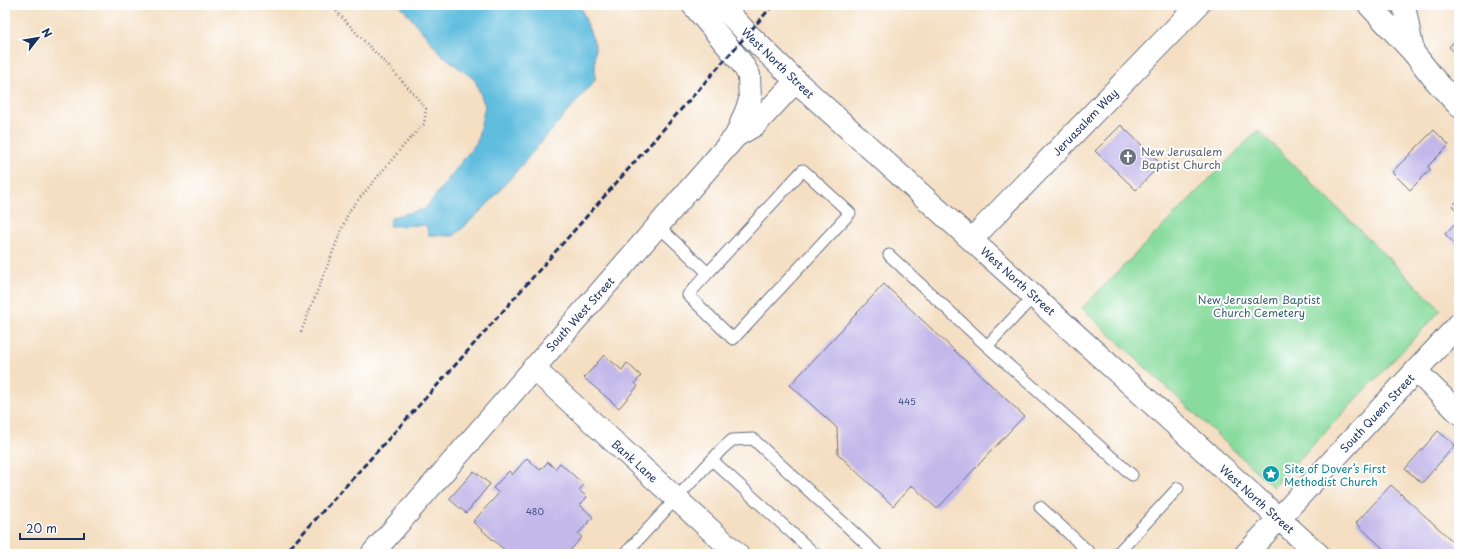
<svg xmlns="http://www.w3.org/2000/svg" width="1464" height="559" viewBox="0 0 1464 559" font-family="'Playpen Sans',sans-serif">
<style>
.green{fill:#88db9d;stroke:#52857e}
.water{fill:#60bdde;stroke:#3e769e}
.building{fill:#c2b8ea}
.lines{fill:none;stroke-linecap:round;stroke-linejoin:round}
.service-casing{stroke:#676d81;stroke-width:13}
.minor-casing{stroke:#676d81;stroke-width:24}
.tertiary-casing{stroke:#676d81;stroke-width:24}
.secondary-casing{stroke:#676d81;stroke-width:24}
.path{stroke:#676d81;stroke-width:2.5;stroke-dasharray:1 3;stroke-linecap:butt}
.service{stroke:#fff;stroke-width:11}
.minor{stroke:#fff;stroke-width:22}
.tertiary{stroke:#fff;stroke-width:22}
.secondary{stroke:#fff;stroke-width:22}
.rail{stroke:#1b2f5e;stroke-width:3;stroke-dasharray:6 3;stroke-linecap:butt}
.labels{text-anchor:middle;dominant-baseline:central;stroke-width:4;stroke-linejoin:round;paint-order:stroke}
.number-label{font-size:9px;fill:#455181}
.street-label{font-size:11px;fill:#1b2f5e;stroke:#fff}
.worship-label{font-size:11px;fill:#5b616d;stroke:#fff;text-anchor:start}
.park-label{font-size:11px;fill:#3c6371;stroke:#fff}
.culture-label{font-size:11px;fill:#0d838f;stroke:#fff;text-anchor:start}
</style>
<rect width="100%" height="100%" fill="#fff"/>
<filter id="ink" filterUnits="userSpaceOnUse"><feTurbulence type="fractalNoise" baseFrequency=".025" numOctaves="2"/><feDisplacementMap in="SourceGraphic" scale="8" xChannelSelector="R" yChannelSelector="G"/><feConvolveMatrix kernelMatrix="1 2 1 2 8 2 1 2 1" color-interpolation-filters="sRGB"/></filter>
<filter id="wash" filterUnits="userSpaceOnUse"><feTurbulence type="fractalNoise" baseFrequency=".012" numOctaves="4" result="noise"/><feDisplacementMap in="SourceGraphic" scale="16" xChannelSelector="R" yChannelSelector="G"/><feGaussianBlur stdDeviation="0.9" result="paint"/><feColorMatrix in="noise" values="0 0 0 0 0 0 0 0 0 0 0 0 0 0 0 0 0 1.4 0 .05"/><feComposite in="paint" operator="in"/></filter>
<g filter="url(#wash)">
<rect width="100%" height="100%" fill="#f4dfc3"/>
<path class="green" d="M1258,130L1441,310L1273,487L1082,308Z"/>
<path class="water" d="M400,5H580L595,45V80L488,204L454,236L429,235L426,225L389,226L392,217L425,209L477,142L485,106L475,80L441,54Z"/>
<g id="blocks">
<path class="building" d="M1459,36V56L1449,47Z
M1121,125L1161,164L1136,190L1095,151Z
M1434,130L1449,145L1428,166L1430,170L1410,190L1392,172Z
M1459,199V212L1452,206Z
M1459,219V248L1445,234Z
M884,284L1024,416L937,509L912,485L893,506L838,454L837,428L790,385Z
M604,355L622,370L627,363L641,376L635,383L638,386L619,408L584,378Z
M1438,431L1455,445L1422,483L1405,469Z
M527,458L540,470L548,462L555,469L560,463L584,485L579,490L587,497L580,505L593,517L578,534L582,537L567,554L562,551L560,554H509L473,522L499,493L493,488L509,471L512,475Z
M474,471L490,484L466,513L449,499Z
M1391,485L1459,547V554H1389L1356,523Z"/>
</g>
</g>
<g filter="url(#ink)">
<use href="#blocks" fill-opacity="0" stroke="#676d81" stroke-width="1"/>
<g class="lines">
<g class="service-casing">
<path id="service" d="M658,226L708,273L803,170L850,213L733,339L688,295L708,273
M889,255L987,346
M1034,296L987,346L1132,475
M712,460L815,554
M1040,507L1091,554
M625,554L721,450L732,440L753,439L877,554
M1117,554L1178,488"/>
</g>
<g class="minor-casing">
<path id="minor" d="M1369,5L1413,52
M972,239L1198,5
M533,368L737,554
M1416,371L1459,413"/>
</g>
<g class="tertiary-casing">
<path id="tertiary" d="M1404,5L1413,52L1435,80L1459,106
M372,554L736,136L755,125L796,81
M1246,554L1459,324"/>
</g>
<g class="secondary-casing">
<path id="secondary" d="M693,5L741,62L749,75L750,101L736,136
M721,5L748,34L796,81L1318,554"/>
</g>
<path class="path" d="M301,332L349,211L405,144L424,124L426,109C397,72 362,41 331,5"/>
<use href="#service" class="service"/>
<use href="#minor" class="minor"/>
<use href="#tertiary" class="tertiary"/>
<use href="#secondary" class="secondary"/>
<path class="rail" d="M284,554L451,370L773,5"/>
</g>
</g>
<defs>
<g id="church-disc" transform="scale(0.9)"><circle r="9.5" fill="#6b7280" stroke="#fff"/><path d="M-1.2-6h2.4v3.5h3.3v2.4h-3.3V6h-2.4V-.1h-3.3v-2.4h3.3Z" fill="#fff"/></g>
<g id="sight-disc" transform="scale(0.9)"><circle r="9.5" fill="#0f9aa8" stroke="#fff"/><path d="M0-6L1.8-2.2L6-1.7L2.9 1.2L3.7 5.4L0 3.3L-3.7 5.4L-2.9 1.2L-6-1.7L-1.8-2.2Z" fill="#fff"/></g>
</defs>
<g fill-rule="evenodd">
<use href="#church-disc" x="1128" y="157"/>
<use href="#sight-disc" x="1271" y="474"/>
</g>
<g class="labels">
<g class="number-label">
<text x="907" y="401">445</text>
<text x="535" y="511">480</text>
</g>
<g class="street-label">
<text transform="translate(778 63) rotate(44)">West North Street</text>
<text transform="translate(1085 122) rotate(-46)">Jeruasalem Way</text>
<text transform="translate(1018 281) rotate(42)">West North Street</text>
<text transform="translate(580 314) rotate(-48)">South West Street</text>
<text transform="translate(1377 413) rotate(-47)">South Queen Street</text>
<text transform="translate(635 461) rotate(42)">Bank Lane</text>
<text transform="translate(1257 499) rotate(42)">West North Street</text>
</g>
<g class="worship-label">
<text x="1141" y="151">New Jerusalem<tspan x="1141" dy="13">Baptist Church</tspan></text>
</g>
<g class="park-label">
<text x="1259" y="299">New Jerusalem Baptist<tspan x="1259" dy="13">Church Cemetery</tspan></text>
</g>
<g class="culture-label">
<text x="1284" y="468">Site of Dover’s First<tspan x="1284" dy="13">Methodist Church</tspan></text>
</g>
</g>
<rect width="1464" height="559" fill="none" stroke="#fff" stroke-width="20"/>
<g transform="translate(38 38) rotate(59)" stroke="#ffffff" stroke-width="3" paint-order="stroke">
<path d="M0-3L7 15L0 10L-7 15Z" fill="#1b2f5e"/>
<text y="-6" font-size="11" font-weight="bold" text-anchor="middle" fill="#1b2f5e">N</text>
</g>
<path d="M20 533v6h64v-6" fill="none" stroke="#1b2f5e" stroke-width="2"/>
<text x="26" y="533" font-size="12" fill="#1b2f5e" stroke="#ffffff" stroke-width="3" paint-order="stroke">20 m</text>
</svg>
